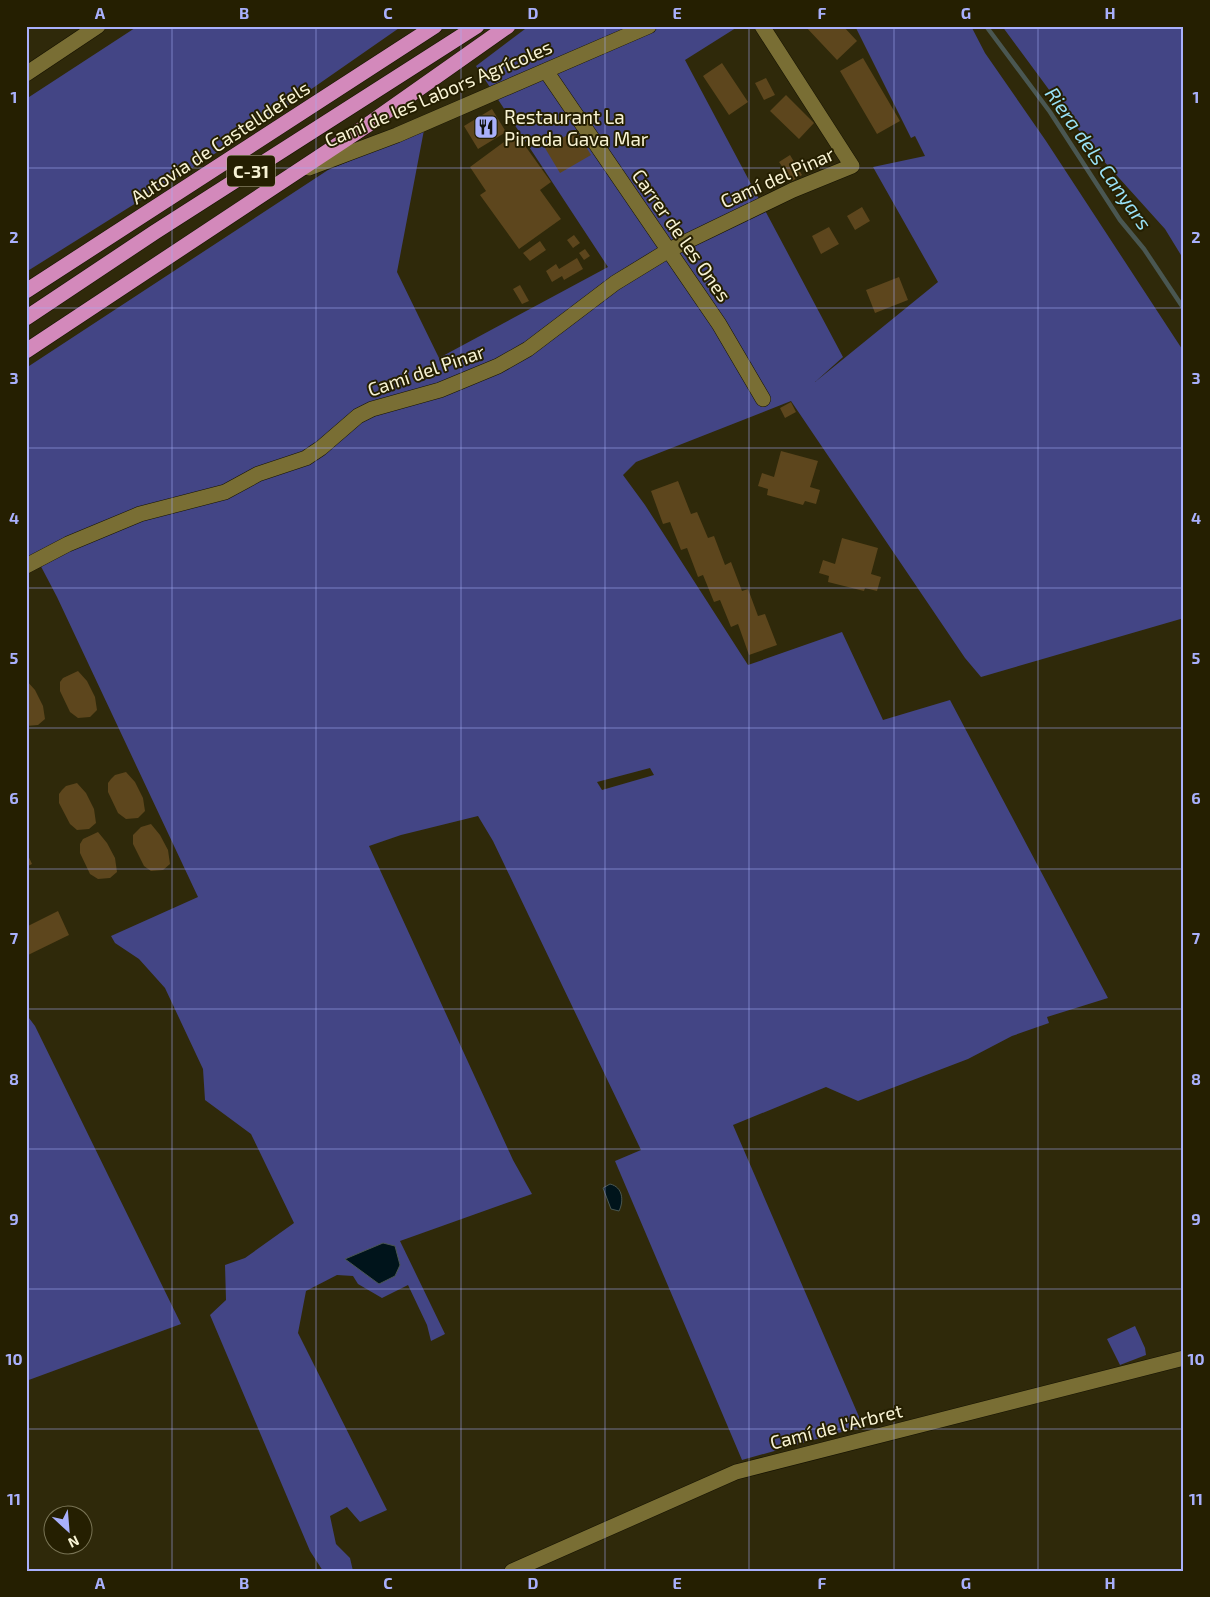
<svg xmlns="http://www.w3.org/2000/svg" width="1210" height="1597" viewBox="0 0 1210 1597" font-family="'Exo 2',sans-serif">
<style>
.green{fill:#434585;fill-rule:evenodd}
.water{fill:#00141b;stroke:#4a5752}
.lines{fill:none;stroke-linecap:round;stroke-linejoin:round}
.stream{stroke:#4a5752;stroke-width:4.5}
.building{fill:#5d461d}
.minor-casing{stroke:#151202;stroke-width:16}
.highway-casing{stroke:#151202;stroke-width:16}
.minor{stroke:#796e34;stroke-width:15}
.highway{stroke:#d389bb;stroke-width:15}
.grid{fill:none;stroke:#a9b0fc;stroke-width:1;stroke-opacity:0.55}
.labels{text-anchor:middle;dominant-baseline:central;stroke-width:4;stroke-linejoin:round;paint-order:stroke}
.shield{fill:#251f01;stroke:#b9b395;stroke-width:1}
.shield-label{font-size:18px;font-weight:bold;fill:#f8f3d4}
.street-label{font-size:19px;fill:#f8f3d4;stroke:#251f01}
.poi-label{font-size:19px;fill:#f8f3d4;stroke:#251f01;text-anchor:start}
.water-label{font-size:20px;font-style:italic;fill:#99e1f7;stroke:#251f01}
.neatline{fill:none;stroke:#a9b0fc;stroke-width:2}
.grid-label{font-size:16px;text-anchor:middle;font-weight:bold;fill:#a9b0fc}
</style>
<rect width="100%" height="100%" fill="#2f290a"/>
<path class="green" d="M138,26H402L251,131L26,272V99Z
M529,26H739L685,60L843,357L815,382L938,282L873,167L925,156L915,136L911,138L855,26H971L985,53L1046,141L1184,352V618L981,677L965,658L791,401L636,462L623,475L645,505L748,665L842,632L883,720L950,700L1108,998L1047,1017L1049,1023L1012,1036L968,1059L858,1101L826,1087L733,1125L863,1426L742,1460L615,1161L641,1150L493,841L478,816L401,835L369,846L513,1160L532,1194L400,1241L445,1334L431,1341L427,1325L408,1285L382,1298L358,1284L353,1276L337,1275L306,1291L298,1333L387,1510L360,1522L347,1507L330,1516L336,1544L350,1558L353,1571H323L310,1551L210,1315L226,1300L225,1265L245,1258L294,1223L251,1134L205,1100L203,1069L165,988L139,959L115,943L111,936L198,897L57,597L35,555L26,557V368L328,170L424,130L397,272L439,358L608,267L476,66ZM650,768L654,775L602,790L597,782Z
M1002,26H1184V260L1165,229L1092,148Z
M26,1014L35,1026L181,1324L26,1381Z
M1135,1326L1145,1348L1146,1355L1120,1365L1107,1339Z"/>
<path class="water" d="M610,1184C623,1187 624,1201 619,1211L611,1209L603,1188Z
M383,1243L395,1246L400,1265L395,1276L379,1284L345,1259Z"/>
<g class="lines">
<path class="stream" d="M986,26L1050,112L1120,220L1144,249L1184,309"/>
</g>
<path class="building" d="M805,26H843L857,41L837,60Z
M863,58L900,121L877,134L840,71Z
M722,63L748,102L729,115L703,76Z
M766,78L775,95L764,100L755,83Z
M786,95L814,123L799,139L770,111Z
M492,109L506,132L478,149L464,126Z
M576,130L591,155L560,173L545,148Z
M516,133L551,182L540,190L561,219L519,249L480,195L486,191L470,167Z
M790,155L802,175L792,181L779,162Z
M862,207L870,221L855,230L847,216Z
M829,227L839,244L821,254L812,236Z
M574,235L580,243L573,248L567,240Z
M540,241L546,250L530,261L523,253Z
M585,249L590,256L584,260L579,253Z
M577,258L583,269L564,280L562,276L552,282L546,271L556,264L559,269Z
M899,277L908,300L875,313L866,290Z
M520,285L529,301L522,304L513,289Z
M791,402L796,412L785,418L780,408Z
M781,451L818,461L810,487L820,490L816,504L805,501L803,505L767,495L768,489L758,486L762,473L774,477Z
M678,481L691,514L697,512L708,538L714,536L725,565L731,562L742,591L748,589L758,616L765,614L777,645L749,655L738,624L731,627L720,600L714,602L703,575L698,577L687,548L681,550L670,522L663,524L651,491Z
M842,538L878,548L871,574L881,577L877,591L865,588L864,591L828,582L829,576L819,573L823,560L835,564Z
M78,671L87,681L95,697L97,710L90,717L78,718L70,712L60,691V682L63,678Z
M26,680L35,690L43,706L45,719L38,725L26,726Z
M126,772L135,782L143,798L145,811L138,818L126,819L118,813L108,792V783L111,779L115,775Z
M77,783L86,793L94,809L96,823L89,829L77,830L70,824L59,803V794L62,790L66,786Z
M151,824L160,835L168,850L170,864L163,870L151,871L144,866L133,844V835L141,827Z
M98,832L107,843L115,858L117,872L110,878L98,879L90,874L80,853V844L83,839Z
M26,851L32,864L26,867Z
M58,911L69,935L26,956V927Z"/>
<g class="lines">
<g class="minor-casing">
<path id="minor" d="M546,71L719,324L763,399
M26,74L98,26
M309,168L397,135L649,26
M26,566L68,544L140,514L225,492L258,474L306,458L321,448L358,416L372,409L440,390L498,366L528,349L615,283L669,250L793,190L852,166L762,26
M512,1571L736,1472L1184,1358"/>
</g>
<g class="highway-casing">
<path id="highway" d="M26,291L435,26
M26,318L155,232L477,26
M26,351L366,126L508,26"/>
</g>
<use href="#minor" class="minor"/>
<use href="#highway" class="highway"/>
</g>
<path class="grid" d="M172,26V1571M316,26V1571M461,26V1571M605,26V1571M749,26V1571M894,26V1571M1038,26V1571M26,168H1184M26,308H1184M26,448H1184M26,588H1184M26,728H1184M26,869H1184M26,1009H1184M26,1149H1184M26,1289H1184M26,1429H1184"/>
<defs>
<g id="restaurant-square" transform="scale(1.25)"><rect x="-9" y="-9" width="18" height="18" rx="4" fill="#a9b0fc" stroke="#251f01"/><path d="M-5-6h1v4h1v-4h1v4h1v-4h1v5L-1.5 .5V6h-2V.5L-5-1ZM5-6V6H3V1.5H1.5Q1.5-4 5-6Z" fill="#111"/></g>
</defs>
<g fill-rule="evenodd">
<use href="#restaurant-square" x="486" y="127"/>
</g>
<g class="labels">
<rect class="shield" x="227" y="155.5" width="48" height="31" rx="4"/>
<g class="shield-label">
<text x="251" y="171">C-31</text>
</g>
<g class="street-label">
<text transform="translate(438 93) rotate(-23)">Camí de les Labors Agrícoles</text>
<text transform="translate(220 142) rotate(-33)">Autovia de Castelldefels</text>
<text transform="translate(777 177) rotate(-24)">Camí del Pinar</text>
<text transform="translate(682 235) rotate(55)">Carrer de les Ones</text>
<text transform="translate(426 370) rotate(-19)">Camí del Pinar</text>
<text transform="translate(836 1426) rotate(-14)">Camí de l'Arbret</text>
</g>
<g class="poi-label">
<text x="504" y="116">Restaurant La<tspan x="504" dy="22">Pineda Gava Mar</tspan></text>
</g>
<g class="water-label">
<text transform="translate(1099 158) rotate(55)">Riera dels Canyars</text>
</g>
</g>
<rect width="1210" height="1597" fill="none" stroke="#251f01" stroke-width="55"/>
<g transform="translate(68 1530) rotate(154)"><circle r="24" fill="#251f01" stroke="#797455"/>
<path d="M0-4L9 19L0 12L-9 19Z" fill="#a9b0fc"/>
<text y="-8" font-size="14" font-weight="bold" text-anchor="middle" fill="#f8f3d4">N</text>
</g>
<rect x="28" y="28" width="1154" height="1542" class="neatline"/>
<g class="grid-label">
<text x="100" y="19">A</text>
<text x="244" y="19">B</text>
<text x="388" y="19">C</text>
<text x="533" y="19">D</text>
<text x="677" y="19">E</text>
<text x="822" y="19">F</text>
<text x="966" y="19">G</text>
<text x="1110" y="19">H</text>
<text x="14" y="103">1</text>
<text x="1196" y="103">1</text>
<text x="14" y="243">2</text>
<text x="1196" y="243">2</text>
<text x="14" y="384">3</text>
<text x="1196" y="384">3</text>
<text x="14" y="524">4</text>
<text x="1196" y="524">4</text>
<text x="14" y="664">5</text>
<text x="1196" y="664">5</text>
<text x="14" y="804">6</text>
<text x="1196" y="804">6</text>
<text x="14" y="944">7</text>
<text x="1196" y="944">7</text>
<text x="14" y="1085">8</text>
<text x="1196" y="1085">8</text>
<text x="14" y="1225">9</text>
<text x="1196" y="1225">9</text>
<text x="14" y="1365">10</text>
<text x="1196" y="1365">10</text>
<text x="14" y="1505">11</text>
<text x="1196" y="1505">11</text>
<text x="100" y="1589">A</text>
<text x="244" y="1589">B</text>
<text x="388" y="1589">C</text>
<text x="533" y="1589">D</text>
<text x="677" y="1589">E</text>
<text x="822" y="1589">F</text>
<text x="966" y="1589">G</text>
<text x="1110" y="1589">H</text>
</g>
</svg>
